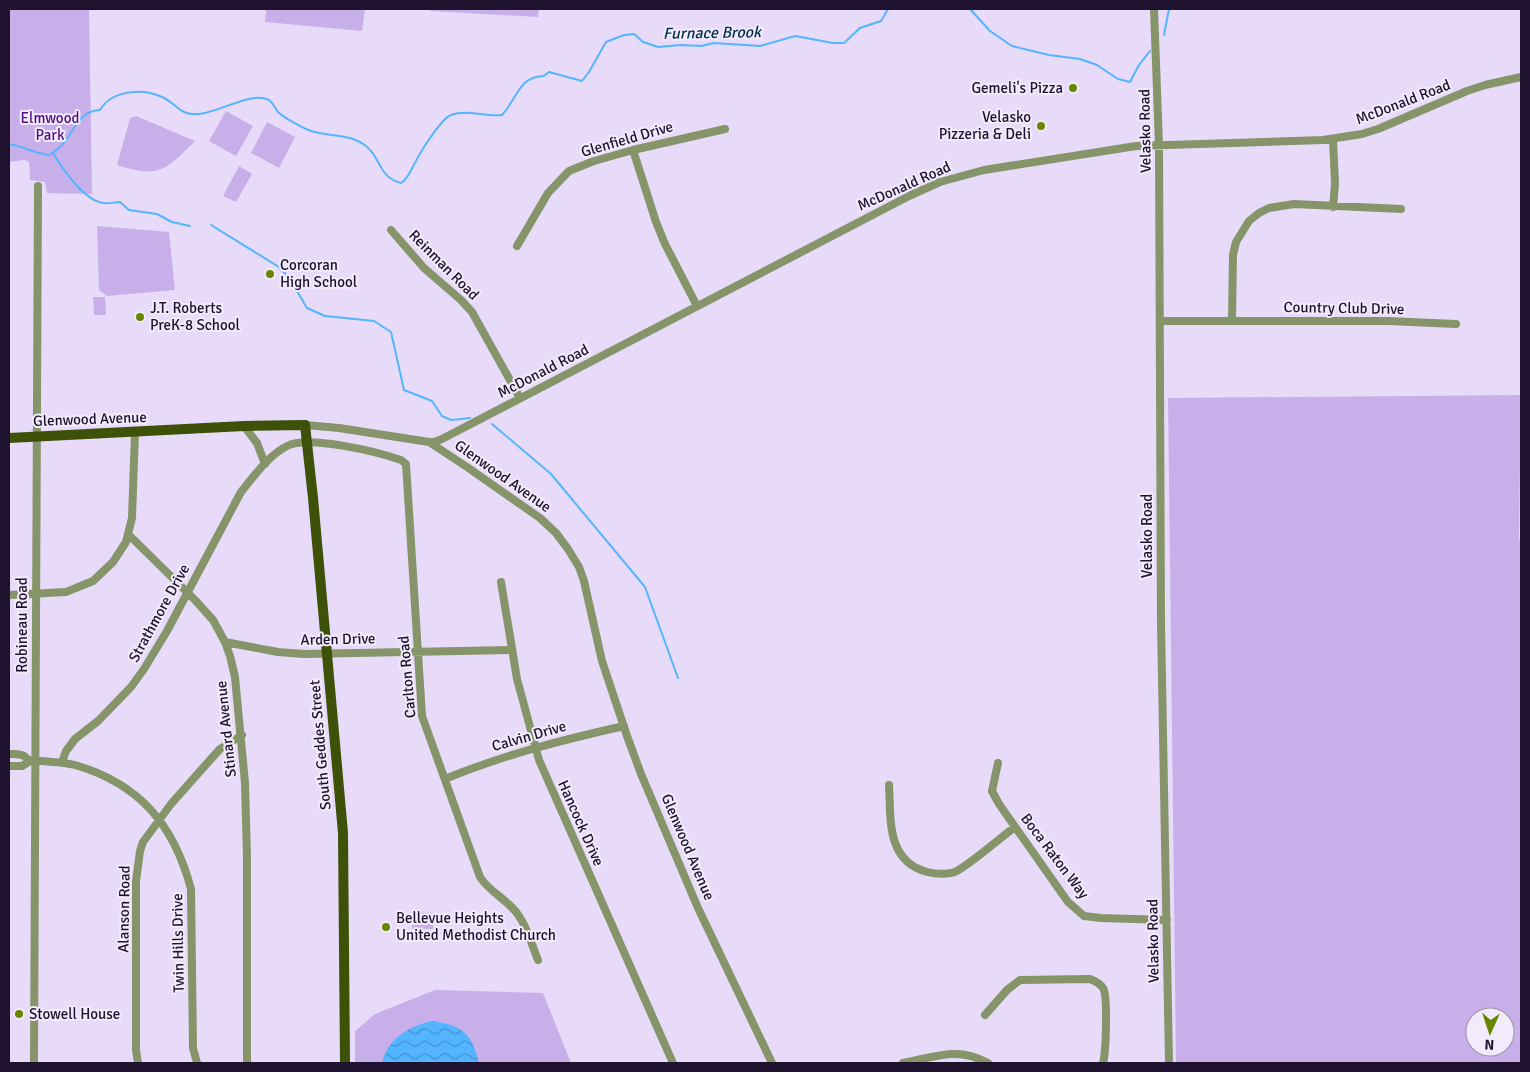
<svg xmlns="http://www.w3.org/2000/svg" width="1530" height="1072" viewBox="0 0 1530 1072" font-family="Signika,sans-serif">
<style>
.green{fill:#c9afea;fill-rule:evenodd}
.water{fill:url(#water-waves)}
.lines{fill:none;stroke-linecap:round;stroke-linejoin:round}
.stream{stroke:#54b5ff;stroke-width:2}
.minor{stroke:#859469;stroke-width:8}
.major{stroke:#3e5108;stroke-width:10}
.poi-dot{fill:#678600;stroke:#f2ebfb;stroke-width:2}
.labels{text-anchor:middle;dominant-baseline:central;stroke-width:4;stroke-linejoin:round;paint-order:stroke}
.poi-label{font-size:15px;fill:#1f122e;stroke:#f2ebfb;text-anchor:start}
.street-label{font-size:15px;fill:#1f122e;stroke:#f2ebfb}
.park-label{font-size:15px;fill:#500e81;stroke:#f2ebfb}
.water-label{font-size:16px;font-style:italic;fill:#032e4a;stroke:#f2ebfb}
</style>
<defs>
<pattern id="water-waves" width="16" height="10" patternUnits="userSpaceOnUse" patternTransform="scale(1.25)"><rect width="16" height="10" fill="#54b5ff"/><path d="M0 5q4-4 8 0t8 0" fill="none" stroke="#4592cf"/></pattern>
</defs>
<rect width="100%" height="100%" fill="#e8dbfa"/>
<path class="green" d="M9,9H89L92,194L47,193L45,182L30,180L29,162L24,160L9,162Z
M266,9H365L362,31L265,22Z
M431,9H539L538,17L430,11Z
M226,111L253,126L236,156L209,141Z
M136,116L195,141C166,170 159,179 117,165L130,118Z
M267,122L295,137L279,168L251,153Z
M239,166L252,174L236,202L223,196Z
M97,226L169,232L175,290L107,296L99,290Z
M93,297H105L106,315H94Z
M1521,395L1519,536L1521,549V1063H1176L1168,398ZM1475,1017H1505V1047H1475Z
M413,912L434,913L433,929H412Z
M435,990L543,993L571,1063H355V1031L375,1014Z"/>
<path class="water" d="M432,1021C463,1026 471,1032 479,1063H382C387,1039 409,1026 432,1021Z"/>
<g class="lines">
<path class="stream" d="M970,9L990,31L1012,46L1049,55L1080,59L1097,65L1118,79L1130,82L1139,65L1150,51
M1164,35L1169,9
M9,144C23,146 35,154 50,155C53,152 57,150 60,147C73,134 79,110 100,110C112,90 142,88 162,97C170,100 176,108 184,112C206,123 248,89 269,100C273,103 275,108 278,112C284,118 303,128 311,131C329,137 350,133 366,146C382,159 378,177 401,183C409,178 411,169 416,161C421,151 441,119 451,115C467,109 485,117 502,115C517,99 519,76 544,76L549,72L582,81L589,72L606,42L624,35L634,34L643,42L658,47L681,45L701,46L714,43L760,46L795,36L833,43H844L860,28L881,21L888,9
M53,153C62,168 85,202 104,203C109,204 115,202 120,202L129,210L157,214L172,222L190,226
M211,225L279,267L290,279L307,308L325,316L374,321L391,332L404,390L432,401L442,416L451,420L470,418
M492,424L551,474L645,587L678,678"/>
<path class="minor" d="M1154,9L1159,145L1161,624L1169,1063
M1333,139L1335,184L1333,207
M633,150L656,222L665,244L697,306
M391,230L424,268L461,300L472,312L520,398
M517,246L548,193L569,171L594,161L633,150L725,129
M1160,321H1388L1456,324
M1232,321L1233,255L1236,242L1249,221L1259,213L1269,208L1294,204L1401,209
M305,425L339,428L429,442L467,467L540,518L556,533L568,549L579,567L584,581L602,661L627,736L641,774L698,908L772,1063
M244,426L257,443L265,464
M429,442H434L442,439L909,196L940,182L984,170L1136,146L1323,140L1362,134L1378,129L1467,91L1485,85L1521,77
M129,535L195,600L213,620L225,642L230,656L235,677L245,783L247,858V1063
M501,582L517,679L539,760L673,1063
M9,595L66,592L93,581L113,562L126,542L132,518L135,433
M225,642L278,652L304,654L512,650
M9,754C14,754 19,753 24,756C26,757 27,760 30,760C32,762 38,761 41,761C52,762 64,762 75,765C140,784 174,825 191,889L193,1048L197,1063
M62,762L66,751L75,739L98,721L131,687L144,669L167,631L241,492C254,476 269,455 287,446C309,435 378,452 401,460L406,464L422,716L480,877C490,893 509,900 519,916C528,929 532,946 538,960
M998,763L992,791L999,804L1068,902L1084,916L1101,918L1167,920
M9,766H22L30,761
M445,779C503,755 562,740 624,726
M889,785C891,819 886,861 927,872C935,874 949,875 957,871C977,859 996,841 1015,827
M985,1015L1007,990L1020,980L1090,979C1095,981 1100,983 1103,988C1108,996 1106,1052 1103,1063
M34,1063L38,186
M138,1063L136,1050V881L140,851L143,842L171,804L210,760L220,749L242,735
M903,1063C935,1057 958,1046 988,1063"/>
<path class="major" d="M9,438L244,426L305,425L313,498L343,833L345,1063"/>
</g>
<g class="poi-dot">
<circle cx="1073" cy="88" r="5"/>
<circle cx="1041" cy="126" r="5"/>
<circle cx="270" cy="274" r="5"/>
<circle cx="140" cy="317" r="5"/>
<circle cx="386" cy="927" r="5"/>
<circle cx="19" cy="1014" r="5"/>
</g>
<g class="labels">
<g class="poi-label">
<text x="1063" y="88" text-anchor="end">Gemeli's Pizza</text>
<text x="1031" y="117" text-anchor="end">Velasko<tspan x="1031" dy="17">Pizzeria &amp; Deli</tspan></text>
<text x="280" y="265">Corcoran<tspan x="280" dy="17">High School</tspan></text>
<text x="150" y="308">J.T. Roberts<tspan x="150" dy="17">PreK-8 School</tspan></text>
<text x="396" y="918">Bellevue Heights<tspan x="396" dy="17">United Methodist Church</tspan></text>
<text x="29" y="1014">Stowell House</text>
</g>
<g class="street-label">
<text transform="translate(1403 102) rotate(-21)">McDonald Road</text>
<text transform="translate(1145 131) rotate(-91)">Velasko Road</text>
<text transform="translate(627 139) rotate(-16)">Glenfield Drive</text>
<text transform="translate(904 186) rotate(-24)">McDonald Road</text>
<text transform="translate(444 265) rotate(45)">Reinman Road</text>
<text transform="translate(1344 308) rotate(1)">Country Club Drive</text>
<text transform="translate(543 371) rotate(-27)">McDonald Road</text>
<text transform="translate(90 419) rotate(-2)">Glenwood Avenue</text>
<text transform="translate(503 476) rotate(35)">Glenwood Avenue</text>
<text transform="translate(1147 536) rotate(-90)">Velasko Road</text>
<text transform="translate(159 613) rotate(-61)">Strathmore Drive</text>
<text transform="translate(22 625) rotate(-90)">Robineau Road</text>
<text transform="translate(338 639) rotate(-1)">Arden Drive</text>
<text transform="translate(407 677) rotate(-95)">Carlton Road</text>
<text transform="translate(226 729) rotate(-96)">Stinard Avenue</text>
<text transform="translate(529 736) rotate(-16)">Calvin Drive</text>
<text transform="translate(320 745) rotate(-95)">South Geddes Street</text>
<text transform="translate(581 823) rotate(66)">Hancock Drive</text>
<text transform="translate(688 847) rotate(67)">Glenwood Avenue</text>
<text transform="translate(1055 856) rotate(53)">Boca Raton Way</text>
<text transform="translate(124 909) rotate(-89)">Alanson Road</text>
<text transform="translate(1153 941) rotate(-91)">Velasko Road</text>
<text transform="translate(178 943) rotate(-91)">Twin Hills Drive</text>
</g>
<g class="park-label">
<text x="50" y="118">Elmwood<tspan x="50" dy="17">Park</tspan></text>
</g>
<g class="water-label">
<text transform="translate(712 33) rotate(-1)">Furnace Brook</text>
</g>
</g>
<rect width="1530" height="1072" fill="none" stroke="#1f122e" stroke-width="20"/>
<g transform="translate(1490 1032) rotate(183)"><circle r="24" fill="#f2ebfb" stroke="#9e94a9"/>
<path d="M0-4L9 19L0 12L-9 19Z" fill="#678600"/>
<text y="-8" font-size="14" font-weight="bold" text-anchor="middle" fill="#1f122e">N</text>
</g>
</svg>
